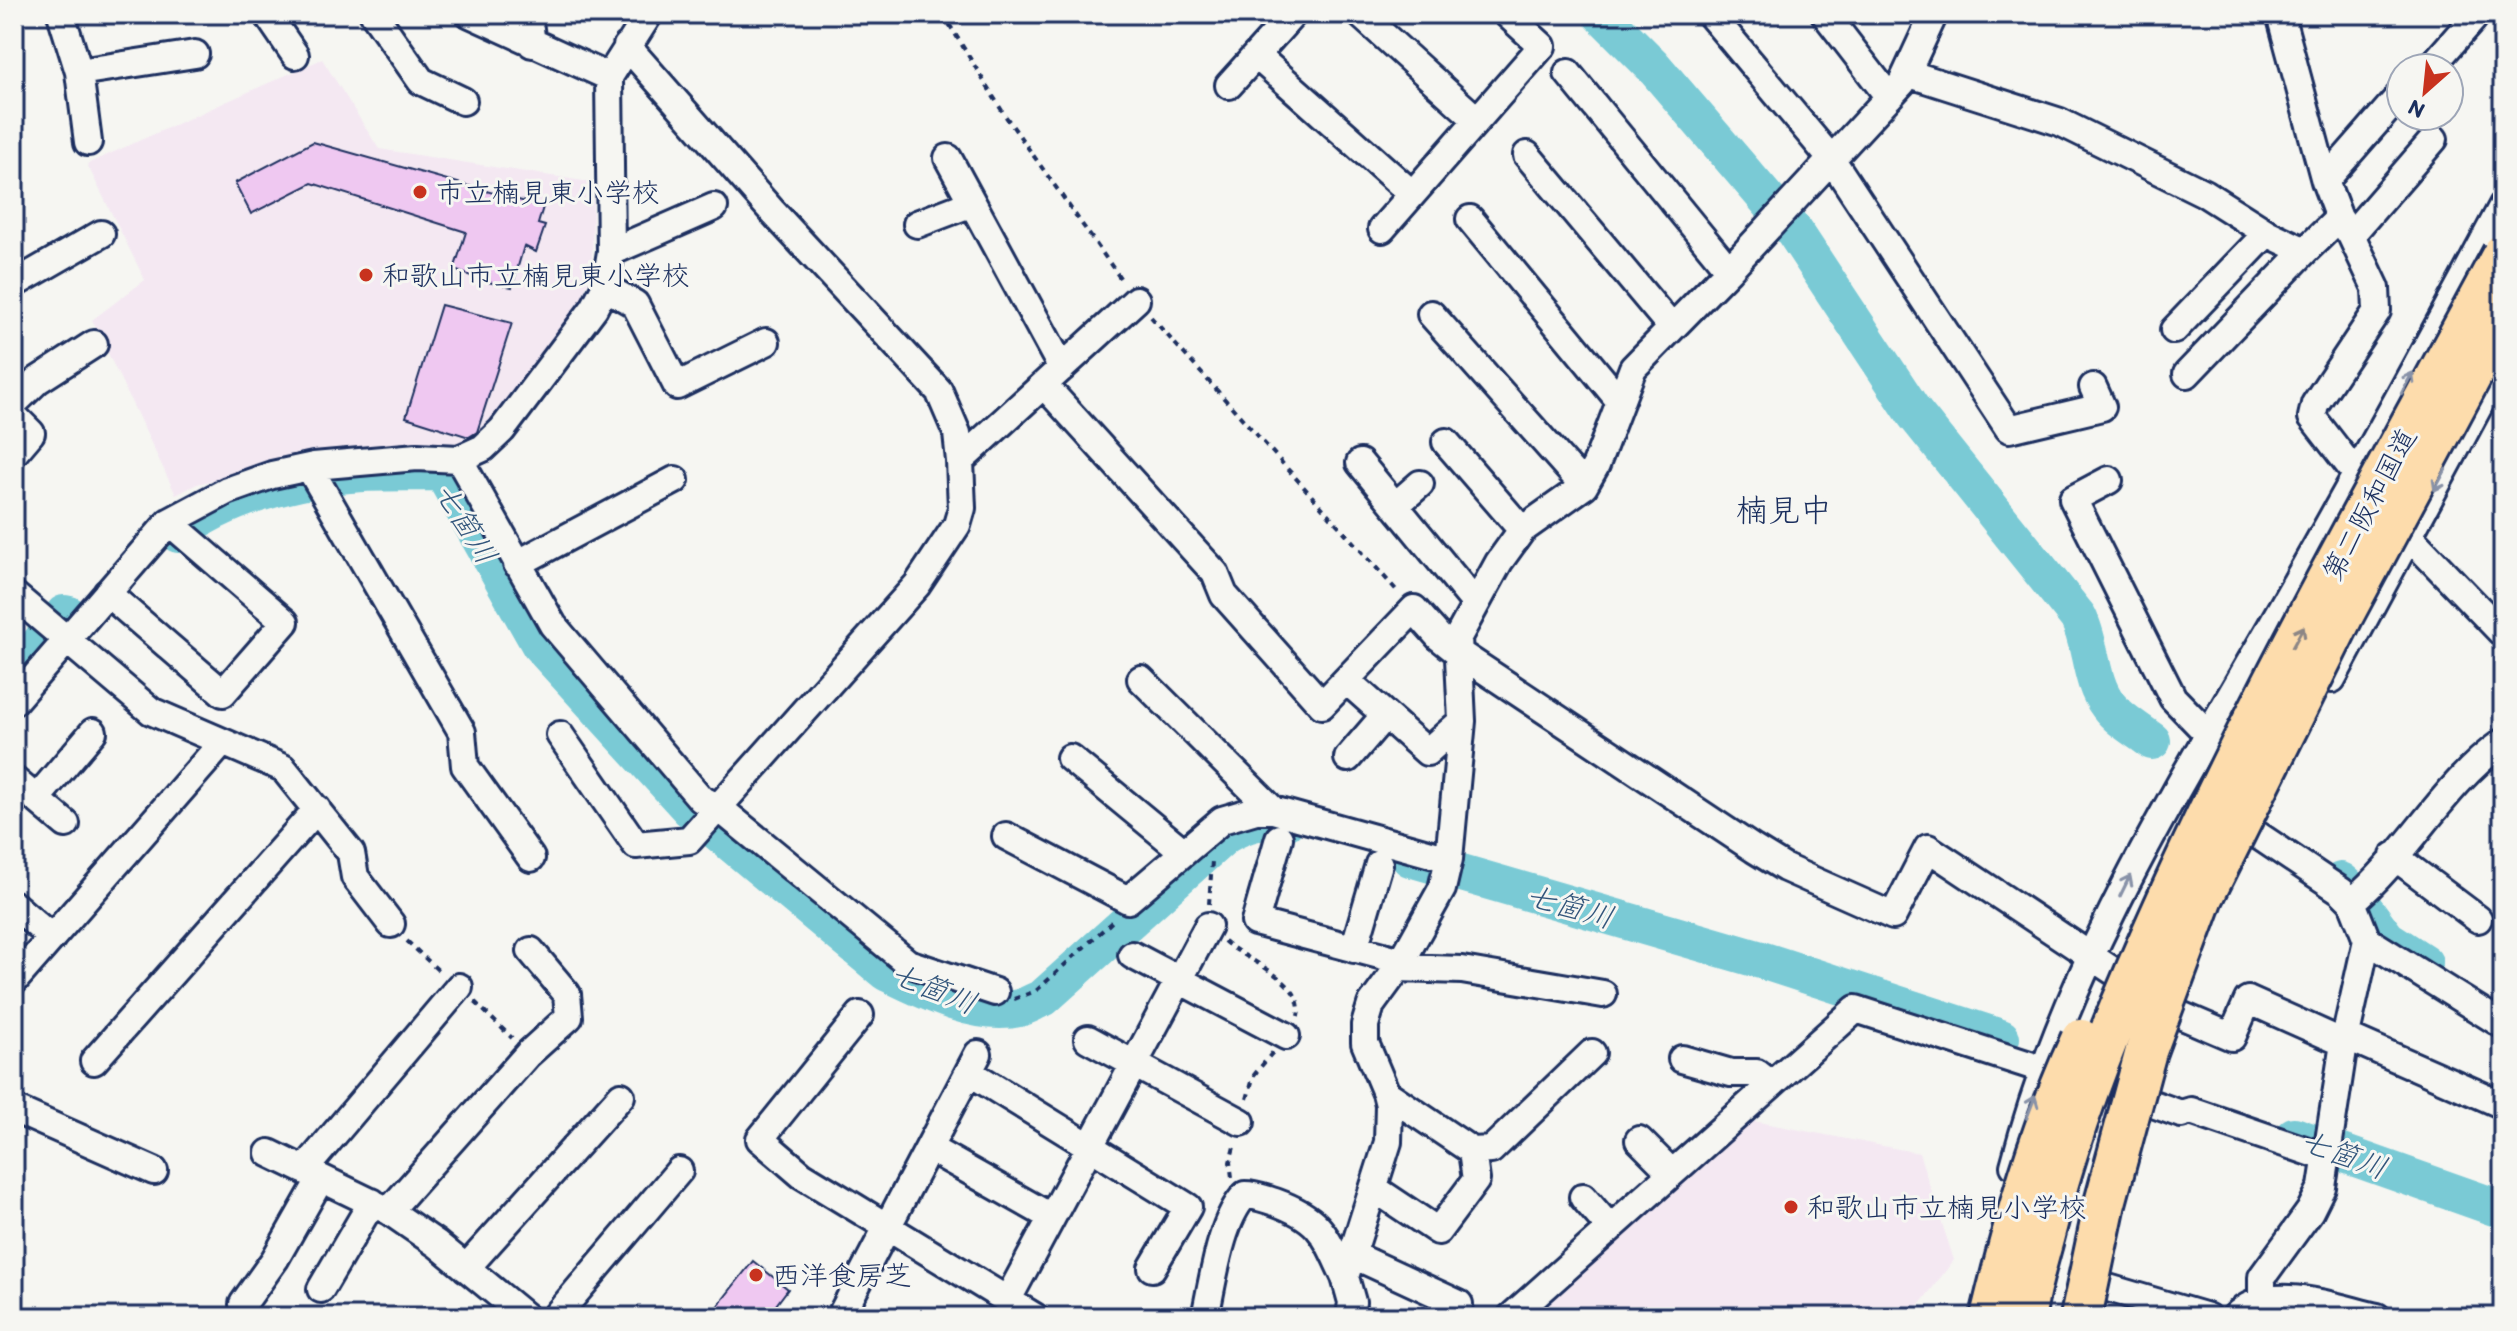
<svg xmlns="http://www.w3.org/2000/svg" width="2517" height="1331" viewBox="0 0 2517 1331" font-family="Itim,'Klee One',sans-serif">
<style>
.built{fill:#f4e8f2}
.lines{fill:none;stroke-linecap:round;stroke-linejoin:round}
.river{stroke:#7acad5;stroke-width:38}
.building{fill:#efc8f1;stroke:#1b2f5e;stroke-width:2}
.minor-casing{stroke:#1b2f5e;stroke-width:32}
.path{stroke:#1b2f5e;stroke-width:4;stroke-dasharray:6 6;stroke-linecap:butt}
.minor{stroke:#f6f6f2;stroke-width:26}
.highway-bridge-casing{stroke:#1b2f5e;stroke-width:46;stroke-linecap:butt}
.highway-bridge{stroke:#fddcac;stroke-width:40}
.oneway{stroke:#8892a8}
.oneway2{stroke:#8c8685}
.poi-dot{fill:#c8321e;stroke:#f6f6f2;stroke-width:3}
.labels{text-anchor:middle;dominant-baseline:central;stroke-width:6;stroke-linejoin:round;paint-order:stroke}
.poi-label{font-size:28px;fill:#1b2f5e;stroke:#f6f6f2;text-anchor:start}
.street-label{font-size:28px;fill:#1b2f5e;stroke:#f6f6f2}
.water-label{font-size:30px;font-style:italic;fill:#33567c;stroke:#f6f6f2}
.quarter-label{font-size:32px;fill:#1b2f5e;stroke:#f6f6f2}
</style>
<rect width="100%" height="100%" fill="#f6f6f2"/>
<filter id="ink" filterUnits="userSpaceOnUse"><feTurbulence type="fractalNoise" baseFrequency=".0125" numOctaves="2"/><feDisplacementMap in="SourceGraphic" scale="16" xChannelSelector="R" yChannelSelector="G"/><feConvolveMatrix kernelMatrix="1 2 1 2 8 2 1 2 1" color-interpolation-filters="sRGB"/></filter>
<g filter="url(#ink)">
<path class="built" d="M322,59L379,149L590,182L593,196L592,269L582,299L481,442L362,446L197,484L176,495L92,320L145,280L87,164Z
M1743,1119L1919,1153L1954,1260L1910,1317H1522Z"/>
<g class="lines">
<path class="river" d="M1601,14L1652,65L1794,231L1915,414L2078,617C2092,644 2089,680 2108,705C2119,720 2138,730 2152,741
M178,534C221,500 285,483 340,475C372,471 406,473 439,472L446,478L540,645L690,809L886,972C923,990 977,1018 1019,1008C1027,1006 1035,1001 1043,998L1225,835C1245,824 1262,818 1286,822
M14,675L58,621L64,614L69,615
M1410,858L1761,960L2001,1038
M2341,881L2348,887L2387,939L2424,963
M2294,1136L2503,1210"/>
</g>
<path class="building" d="M313,142L543,207L538,224L545,226L536,252L524,246L512,287L488,282L454,270L466,232L312,183L251,214L235,183Z
M441,305L512,323L477,432L469,437L406,417Z
M753,1261L788,1289L767,1317H709Z"/>
<g class="lines">
<g class="minor-casing">
<path id="minor" d="M61,14L79,72L88,142
M267,14L295,55
M374,14L421,81L463,101
M470,14L609,77
M528,14L532,44
M1360,14L1477,120
M1710,14L1832,160L2009,429L2102,407L2093,387
M1825,14L1889,97
M2280,14L2325,181L2339,218L2351,235L2376,288L2377,311L2315,404L2312,417L2367,488
M1256,55L1412,194
M2430,68L2473,19L2467,14
M79,72L195,54
M1568,73L1729,270
M1907,73L2060,122L2204,193L2267,233L2305,251L2339,218
M1229,85L1293,14
M1527,155L1672,328
M948,158L1062,368
M2325,181L2401,94
M1470,219L1619,400
M917,224L972,203
M1382,229L1542,46L1507,14
M2351,235L2434,139
M611,252L714,207
M14,284L101,234
M605,287L635,304L677,386L766,342
M1431,314L1584,486
M2174,330L2267,233
M2187,374L2305,251
M1044,385L1215,573L1224,595L1322,705L1414,609L1439,637L1459,653L1754,849L1785,868L1893,916L1928,848L2178,1014L2232,1037L2248,1000L2344,1043
M14,403L38,380L94,344
M14,416L31,433L14,453
M1446,442L1522,530
M459,459L553,625L701,799L719,808L908,963L995,992
M960,461L1136,300
M1360,463L1475,603
M309,467L462,732L465,766L531,858
M2109,480L2073,499L2173,698L2209,735
M1396,505L1420,484
M2400,527L2503,634
M517,564L675,480
M107,593L223,693L285,622L169,522
M14,595L151,711L283,768L351,853L355,877L391,924
M1141,679L1273,810
M2332,679L2503,361
M1346,680L1427,752L1462,721
M14,701L169,522L227,491L272,475L314,466L417,457L459,459L483,448L502,430L594,308L605,287L611,252L609,77L649,14
M560,735L636,845L689,840L917,585L957,525L962,508L960,461L957,433L939,391L772,211L627,46
M1070,758L1184,852
M1348,758L1385,715
M14,780L66,824
M36,799L93,732
M2253,832L2341,891L2352,902
M1006,836L1128,900L1222,820L1256,810H1273L1449,859
M1279,838L1255,922L1402,961
M2394,856L2478,919
M14,905L52,938
M2367,940L2503,1025
M1354,949L1379,864
M1132,955L1286,1036
M1398,968L1462,970L1603,994
M14,981L222,743
M860,1015L760,1139L802,1175L1035,1317
M2346,1036L2503,1105
M1088,1039L1241,1122
M1682,1059L1731,1073H1757L1771,1084
M94,1061L317,809
M969,1072L1188,1207L1152,1268
M1386,1093L1472,1151L1491,1150L1592,1053
M2150,1103L2181,1114L2191,1111L2319,1155L2327,1160
M14,1109L154,1171
M1639,1140L1672,1173
M929,1148L1051,1217
M269,1153L389,1211L437,1244L526,1317
M2014,1166C2064,973 2171,799 2270,628C2350,488 2427,347 2503,205
M304,1170L459,987
M1375,1189L1438,1231L1476,1180L1472,1151
M1583,1197L1610,1228
M389,1211L528,1054L569,1017L567,994L531,951
M1351,1254L1459,1304
M466,1268L621,1096
M2105,1287L2207,1317
M321,1289L372,1202
M2262,1299V1277L2310,1211L2322,1187L2344,1043L2367,940L2352,902C2408,855 2443,784 2503,742
M1007,1301L1208,926
M244,1317L243,1304L275,1259L321,1178
M555,1317L679,1171
M840,1317L978,1054
M1205,1317C1213,1282 1220,1221 1245,1195C1256,1195 1265,1199 1275,1202C1322,1219 1325,1235 1345,1277
M1350,1317L1352,1302L1345,1277L1388,1142L1389,1105L1386,1093L1365,1043V1025L1371,1005L1398,968L1442,889L1449,859L1462,721L1458,637L1499,562L1522,530L1584,486L1596,465L1633,368L1729,270L1902,83L1934,14
M1511,1317L1856,1009L2045,1070
M2235,1317C2268,1281 2336,1308 2377,1317"/>
</g>
<path class="path" d="M943,14L1004,114L1123,282
M1151,317L1399,593
M1209,904L1212,861
M407,941L441,973
M1224,941C1243,959 1307,981 1298,1016
M1014,999L1036,991L1115,919
M475,1002L512,1038
M1247,1099L1254,1075L1273,1052
M1232,1177L1230,1162L1235,1143"/>
<use href="#minor" class="minor"/>
<g class="highway-bridge-casing">
<path id="highway-bridge" d="M1991,1317C2014,1222 2040,1129 2081,1040
M2025,1317C2028,1289 2037,1262 2044,1235C2066,1145 2098,1058 2135,973C2241,725 2376,491 2503,254
M2081,1317L2105,1203L2146,1051L2203,897L2343,615L2503,316"/>
</g>
<use href="#highway-bridge" class="highway-bridge"/>
</g>
<defs><path id="oneway-shaft" d="M-6 0H5M1.5-3L5.5 0L1.5 3" fill="none" stroke-width="1.6" stroke-linecap="round" stroke-linejoin="round" transform="scale(2)"/></defs>
<g class="oneway">
<use href="#oneway-shaft" transform="translate(2407 383) rotate(-62)"/>
<use href="#oneway-shaft" transform="translate(2440 480) rotate(118)"/>
<use href="#oneway-shaft" transform="translate(2125 886) rotate(-64)"/>
<use href="#oneway-shaft" transform="translate(2031 1107) rotate(-69)"/>
</g>
<use class="oneway2" href="#oneway-shaft" transform="translate(2298 637) rotate(-62)"/>
</g>
<g class="poi-dot">
<circle cx="420" cy="192" r="8"/>
<circle cx="366" cy="275" r="8"/>
<circle cx="1791" cy="1207" r="8"/>
<circle cx="756" cy="1275" r="8"/>
</g>
<g class="labels">
<g class="poi-label">
<text x="436" y="192">市立楠見東小学校</text>
<text x="382" y="275">和歌山市立楠見東小学校</text>
<text x="1807" y="1207">和歌山市立楠見小学校</text>
<text x="772" y="1275">西洋食房芝</text>
</g>
<g class="street-label">
<text transform="translate(2369 504) rotate(-62)">第二阪和国道</text>
</g>
<g class="water-label">
<text transform="translate(466 523) rotate(58)">七箇川</text>
<text transform="translate(1570 906) rotate(16)">七箇川</text>
<text transform="translate(934 988) rotate(22)">七箇川</text>
<text transform="translate(2344 1154) rotate(20)">七箇川</text>
</g>
<g class="quarter-label">
<text x="1784" y="510">楠見中</text>
</g>
</g>
<rect width="2517" height="1331" fill="none" stroke="#f6f6f2" stroke-width="48"/>
<rect x="24" y="24" width="2469" height="1283" fill="none" stroke="#1b2f5e" stroke-width="3" filter="url(#ink)"/>
<g transform="translate(2425 92) rotate(207)"><circle r="38" fill="#f6f6f2" stroke="#9ea6b7" stroke-width="2"/>
<path d="M0-6L14 30L0 20L-14 30Z" fill="#c8321e"/>
<text y="-12" font-size="22" font-weight="bold" text-anchor="middle" fill="#1b2f5e">N</text>
</g>
</svg>
